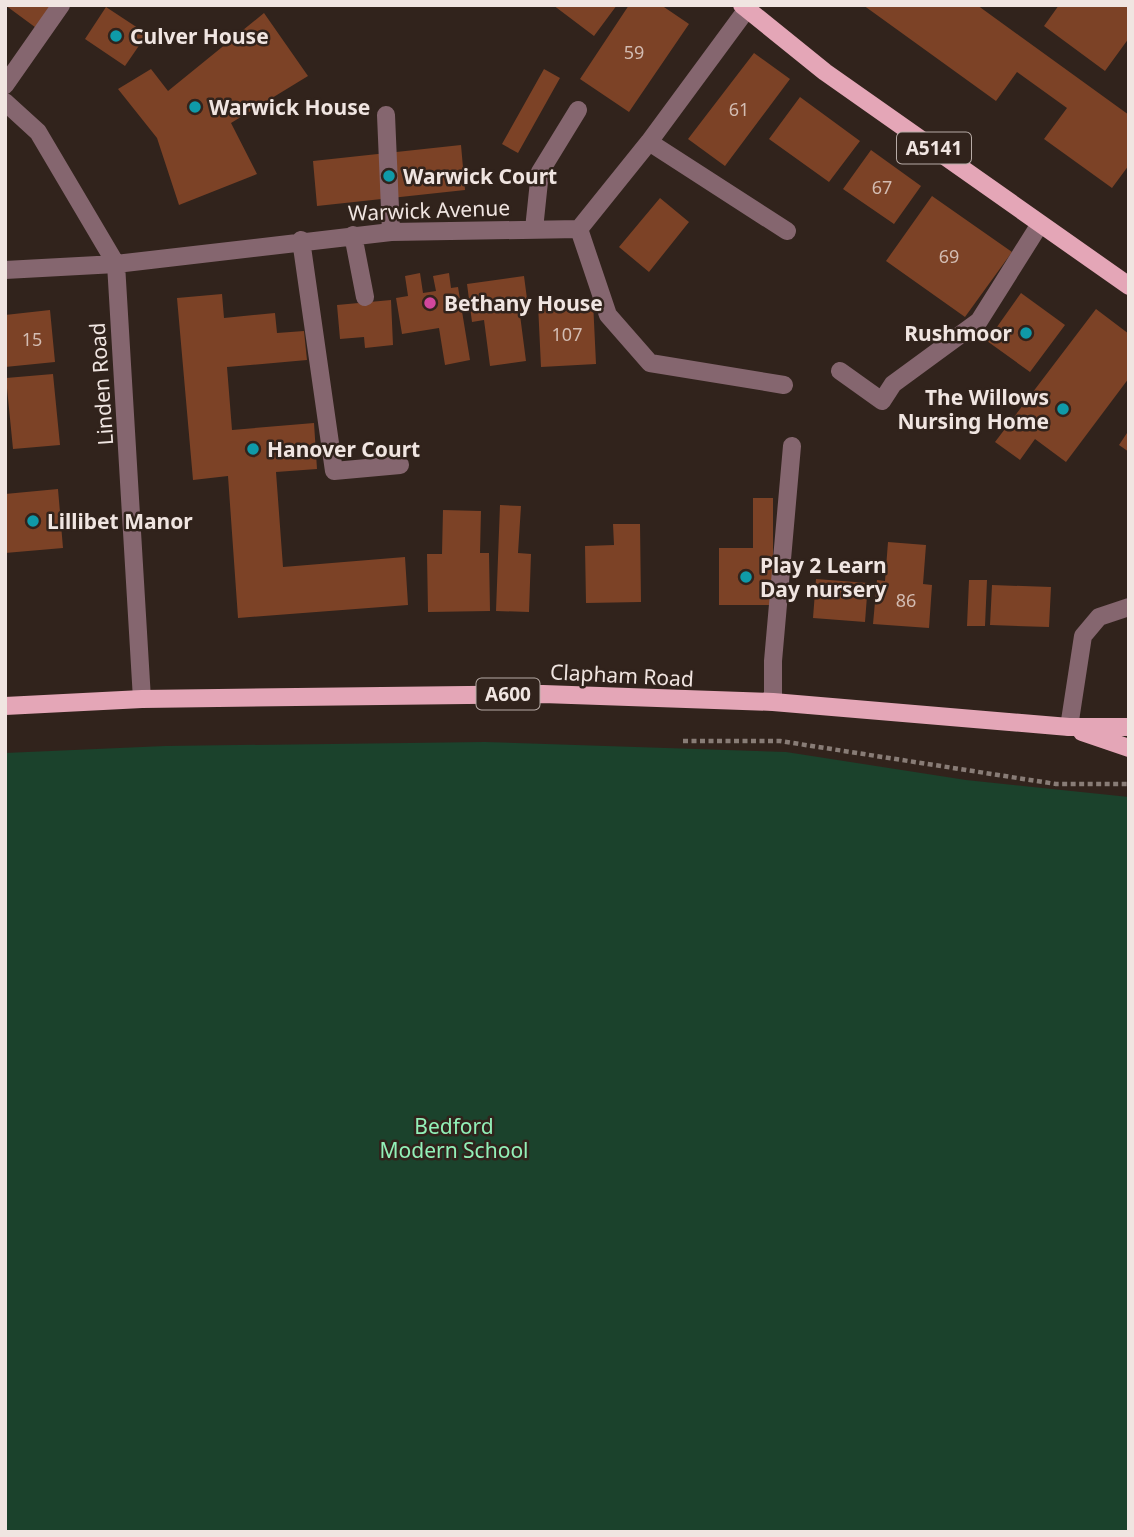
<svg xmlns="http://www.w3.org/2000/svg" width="1134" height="1537" viewBox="0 0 1134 1537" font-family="'Noto Sans',sans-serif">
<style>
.green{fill:#1b422c}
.building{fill:#7c4226}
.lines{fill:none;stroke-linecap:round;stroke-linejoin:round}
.path{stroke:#887c76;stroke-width:4.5;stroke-dasharray:5 3.5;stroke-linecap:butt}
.minor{stroke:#85666f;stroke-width:18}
.major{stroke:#e4a6b7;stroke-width:18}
.culture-dot{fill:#0f9aa8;stroke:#31231c;stroke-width:2.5}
.hotel-dot{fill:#d1479c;stroke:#31231c;stroke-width:2.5}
.labels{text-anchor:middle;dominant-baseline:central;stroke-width:5;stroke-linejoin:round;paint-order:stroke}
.number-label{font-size:18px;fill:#d3bcb2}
.shield{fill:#31231c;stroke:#b7aba6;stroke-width:2}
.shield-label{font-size:19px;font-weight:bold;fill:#f0e5e1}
.poi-label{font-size:21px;font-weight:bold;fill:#f0e5e1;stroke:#31231c;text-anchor:start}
.street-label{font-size:21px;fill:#f0e5e1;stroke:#31231c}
.park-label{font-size:21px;fill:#92f0b8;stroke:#31231c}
</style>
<rect width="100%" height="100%" fill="#31231c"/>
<path class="green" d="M485,742L786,752L966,780L1129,797V1532H5V753L165,746Z"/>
<path class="building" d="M5,5H62L43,33Z
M553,5H617L594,36Z
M629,5H661L689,24L629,112L580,79Z
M863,5H977L1129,115V165L1112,188L1044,139L1067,108L1017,72L996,101Z
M1059,5H1129V38L1105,71L1044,26Z
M106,7L147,34L125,66L85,39Z
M264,13L308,76L231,123L257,174L179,205L157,138L118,89L151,69L168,91Z
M754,53L790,79L725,166L688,139Z
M544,69L560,78L518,153L502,144Z
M800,97L860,141L829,182L769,139Z
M461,145L465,190L317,206L313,161Z
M871,150L921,186L894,224L843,189Z
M932,196L1012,252L965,317L886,261Z
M660,198L689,222L649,272L619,247Z
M420,273L423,293L436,291L433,276L449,273L451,288L458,287L470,360L445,365L439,328L402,334L396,298L408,296L405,276Z
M524,276L529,314L520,315L526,361L490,366L484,320L472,322L467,284Z
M1021,293L1065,325L1030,372L987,341Z
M222,294L224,318L275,313L277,333L304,331L307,360L227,367L232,430L314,423L317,469L276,472L283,567L405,557L408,605L238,618L228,476L193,480L177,298Z
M391,300L393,345L365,348L364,337L340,339L337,305Z
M593,301L596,364L541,367L538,304Z
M1096,309L1129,334V378L1066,462L1035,439L1020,460L995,442Z
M50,310L55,362L5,367V315Z
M53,374L60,445L13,449L6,378Z
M1129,430V452L1119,445Z
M58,489L63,548L5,553V494Z
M753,498H773V605H719V548H753Z
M500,505L521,506L518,553L531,554L529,612L496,611Z
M443,510L481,511L480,553H489L490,611L428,612L427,554H442Z
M613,524H640L641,602L586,603L585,546L614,545Z
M888,542L926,545L923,584L932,585L929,628L873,624L877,580L885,581Z
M816,579L868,583L865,622L813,618Z
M969,580H987L985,626H967Z
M992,585L1051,587L1049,627L990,625Z"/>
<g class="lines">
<path class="path" d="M683,741H780L1056,784H1129"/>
<path class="minor" d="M5,85L61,5
M5,102L38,132L116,264L142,699
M386,115L391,232
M649,142L787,231
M534,229L540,172L578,110
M579,229L608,315L650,363L784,385
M353,235L365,297
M301,240L334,471L400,465
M5,270L116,264L391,232L579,229L649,142L750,5
M840,371L882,401L893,384L979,321L1040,224
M773,702V661L792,446
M1069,727L1083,636L1099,617L1129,607"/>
<path class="major" d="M742,5L825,72L1129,286
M5,706L142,699L543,694L773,702L1069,727H1129
M1082,732L1129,748"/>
</g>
<g class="culture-dot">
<circle cx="116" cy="36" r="7"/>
<circle cx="195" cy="107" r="7"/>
<circle cx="389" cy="176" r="7"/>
<circle cx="1026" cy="333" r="7"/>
<circle cx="1063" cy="409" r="7"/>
<circle cx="253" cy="449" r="7"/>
<circle cx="33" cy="521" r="7"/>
<circle cx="746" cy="577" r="7"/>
</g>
<circle class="hotel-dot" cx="430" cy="303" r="7"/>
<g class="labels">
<g class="number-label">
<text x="634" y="52">59</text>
<text x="739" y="109">61</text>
<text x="882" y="187">67</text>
<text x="949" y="256">69</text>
<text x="567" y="334">107</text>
<text x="32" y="339">15</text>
<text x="906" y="600">86</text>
</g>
<g class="shield">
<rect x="897" y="132.5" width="74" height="31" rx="5"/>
<rect x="476.5" y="678.5" width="63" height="31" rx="5"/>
</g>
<g class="shield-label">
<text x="934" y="148">A5141</text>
<text x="508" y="694">A600</text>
</g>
<g class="poi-label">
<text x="130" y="36">Culver House</text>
<text x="209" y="107">Warwick House</text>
<text x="403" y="176">Warwick Court</text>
<text x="444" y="303">Bethany House</text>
<text x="1012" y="333" text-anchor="end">Rushmoor</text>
<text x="1049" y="397" text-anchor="end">The Willows<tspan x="1049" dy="24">Nursing Home</tspan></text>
<text x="267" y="449">Hanover Court</text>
<text x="47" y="521">Lillibet Manor</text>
<text x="760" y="565">Play 2 Learn<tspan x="760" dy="24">Day nursery</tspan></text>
</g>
<g class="street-label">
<text transform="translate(429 210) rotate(-2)">Warwick Avenue</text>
<text transform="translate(101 384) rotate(-94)">Linden Road</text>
<text transform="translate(622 675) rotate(3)">Clapham Road</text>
</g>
<g class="park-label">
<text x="454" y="1126">Bedford<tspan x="454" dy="24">Modern School</tspan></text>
</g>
</g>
<rect width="1134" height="1537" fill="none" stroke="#f0e5e1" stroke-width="14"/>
</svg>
